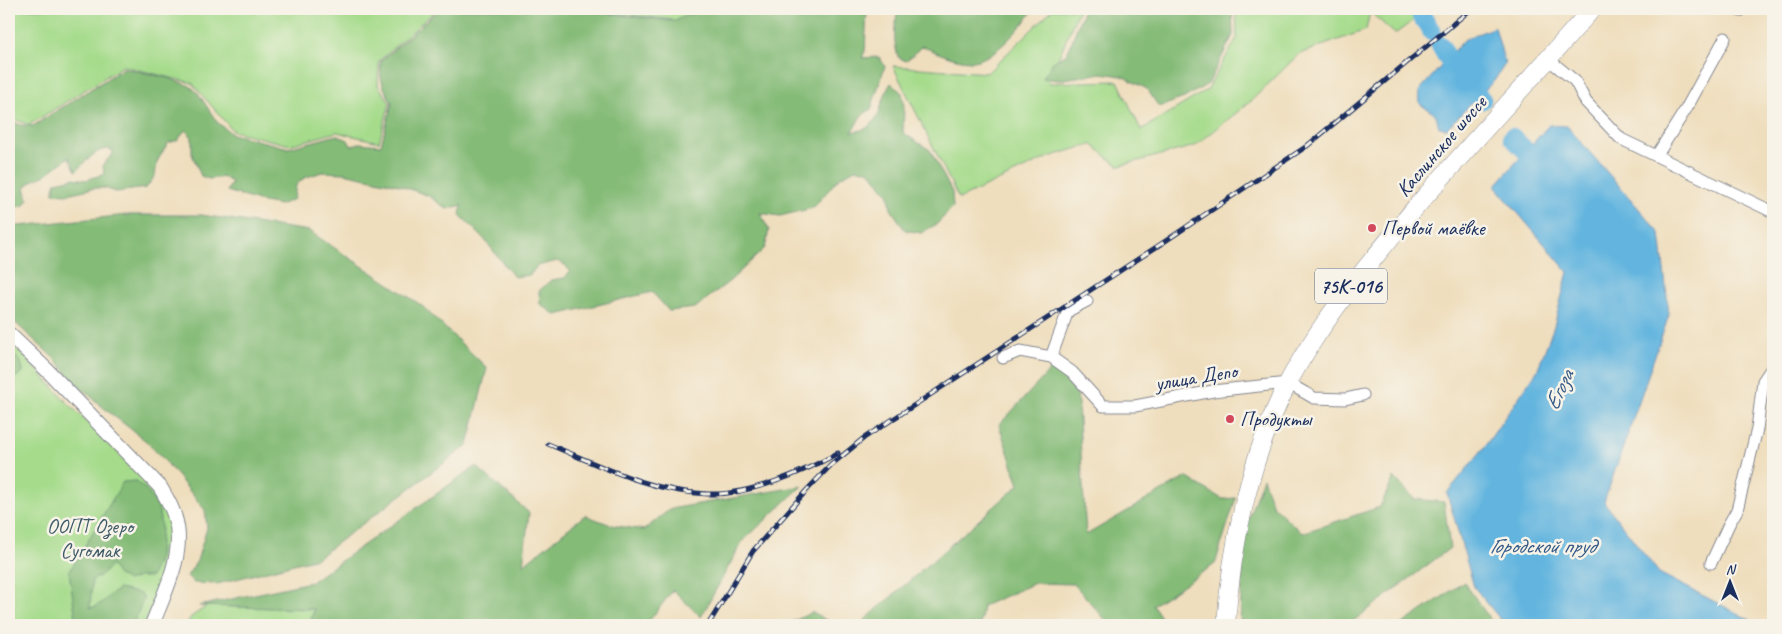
<svg xmlns="http://www.w3.org/2000/svg" width="1782" height="634" viewBox="0 0 1782 634" font-family="Caveat,sans-serif">
<style>
.green{fill:#a5db8b;stroke:#608574}
.forest{fill:#84bb77;stroke:#50756a}
.water{fill:#64b5df;stroke:#40729e}
.lines{fill:none;stroke-linecap:round;stroke-linejoin:round}
.river{stroke:#64b5df;stroke-width:19}
.minor-casing{stroke:#85868e;stroke-width:13}
.tertiary-casing{stroke:#85868e;stroke-width:16}
.primary-casing{stroke:#85868e;stroke-width:19}
.minor{stroke:#fff;stroke-width:11}
.tertiary{stroke:#fff;stroke-width:14}
.primary{stroke:#fff;stroke-width:18}
.rail-casing{stroke:#1b2f5e;stroke-width:5}
.rail{stroke:#f7f3e8;stroke-width:3;stroke-dasharray:9;stroke-linecap:butt}
.poi-dot{fill:#d1495b;stroke:#f7f3e8;stroke-width:2}
.labels{text-anchor:middle;dominant-baseline:central;stroke-width:5;stroke-linejoin:round;paint-order:stroke}
.shield{fill:#f7f3e8;stroke:#5d6a87;stroke-width:1}
.shield-label{font-size:20px;font-weight:bold;fill:#1b2f5e}
.street-label{font-size:21px;fill:#1b2f5e;stroke:#f7f3e8}
.poi-label{font-size:21px;fill:#1b2f5e;stroke:#f7f3e8;text-anchor:start}
.park-label{font-size:21px;fill:#3e5a69;stroke:#f7f3e8}
.water-label{font-size:22px;font-style:italic;fill:#315785;stroke:#f7f3e8}
</style>
<rect width="100%" height="100%" fill="#f7f3e8"/>
<filter id="ink" filterUnits="userSpaceOnUse"><feTurbulence type="fractalNoise" baseFrequency=".02" numOctaves="2"/><feDisplacementMap in="SourceGraphic" scale="10" xChannelSelector="R" yChannelSelector="G"/><feConvolveMatrix kernelMatrix="1 2 1 2 8 2 1 2 1" color-interpolation-filters="sRGB"/></filter>
<filter id="wash" filterUnits="userSpaceOnUse"><feTurbulence type="fractalNoise" baseFrequency=".0096" numOctaves="4" result="noise"/><feDisplacementMap in="SourceGraphic" scale="20" xChannelSelector="R" yChannelSelector="G"/><feGaussianBlur stdDeviation="1.12" result="paint"/><feColorMatrix in="noise" values="0 0 0 0 0 0 0 0 0 0 0 0 0 0 0 0 0 1.4 0 .05"/><feComposite in="paint" operator="in"/></filter>
<g filter="url(#wash)">
<rect width="100%" height="100%" fill="#efdebd"/>
<path class="green" d="M9,9H437L379,61L378,85L390,103L379,142L337,132L290,145L233,131L192,83L123,66L29,125L9,117Z
M577,9H698L675,20Z
M1053,9H1079L1048,83L1118,81L1141,130L1207,90L1237,38L1236,9H1429L1395,34L1370,12L1366,30L1299,54L1251,101L1195,146L1119,166L1091,144L1049,157L959,199L893,66L987,73Z
M9,342L25,357L65,400L155,490L167,509L171,526V542L166,565L145,625H9Z
M207,606L314,609L310,625H186L191,617Z"/>
<path class="forest" d="M444,9H565L674,21L702,9H867L865,51L862,58L879,57L885,66L871,109L861,116L852,132C884,128 877,105 891,83L902,93L904,107L903,133L930,150L952,192L953,207L937,224L921,233L905,230L891,209L889,195L869,170L855,169L839,178L813,208L780,216L760,213L769,230L765,248L731,280L695,308L669,311L652,292L556,315L540,304L539,291L551,280L565,278L570,271L565,265L557,261L537,266L530,275L514,277L484,239L460,215L462,205L447,209L429,196L399,185L344,173L322,172L304,178L296,185L294,199L280,205L258,201L227,191L232,182L223,177L209,179L201,176L192,154V137L185,130L178,140L168,143L163,151L157,162L155,176L146,188L116,192L105,188H94L67,194L53,193L56,182L74,178L86,180L104,174L103,165L114,152C101,142 86,162 76,171L69,157L44,176L34,180L25,187L28,199L23,206L9,208V120L20,125L33,126L124,68L168,78L190,86L198,93L217,122L232,134L289,148L337,135L348,140L351,146L359,143L381,145L392,103C383,87 379,80 381,61L437,11Z
M898,9H1034C1022,26 993,62 970,61C953,60 938,53 922,46L906,61L898,57C893,39 894,28 898,9Z
M1084,9H1232L1233,35L1208,84L1184,98L1159,107L1147,89L1122,76L1102,73L1058,80L1043,78L1053,62L1067,54Z
M128,215H201L309,231L421,305L487,368L468,445L317,558L217,584L194,583L187,576L197,561L207,528L205,510L166,462L146,441L105,409L73,381L57,361L9,317V227Z
M9,350L21,362L23,372L13,379H9Z
M1053,367L1077,388L1086,535L1186,477L1222,499L1236,498L1215,564L1153,605L1166,625H1110L1074,584L1035,583L983,606L980,625H859L1019,485L999,425Z
M476,466L529,513L523,565L585,515L611,525L644,530L670,509L802,486L742,542L701,617L673,590L646,625H310L314,609L199,606L311,582Z
M1394,477L1414,499L1444,502L1450,548L1348,625H1240L1244,530L1263,478L1273,506L1302,533L1380,507Z
M136,481L146,490L158,506L161,527L159,557L151,577H139L128,581L118,575L111,565L102,575L92,580L90,608C105,604 106,596 119,589L138,593L144,597L133,625H77L69,572L123,482Z
M1464,582L1494,625H1401Z
M813,612L834,625H785Z"/>
<path class="water" d="M1495,27L1505,64L1494,81L1447,128L1439,127L1436,115L1420,104L1419,91L1465,39Z
M1549,125L1567,126L1660,233L1669,315L1604,502L1659,573L1760,625H1505L1474,587L1447,493L1483,449L1537,371L1554,326L1568,272L1495,186Z"/>
<g class="lines">
<path class="river" d="M1420,9L1421,15L1432,32
M1440,45L1448,59L1482,100
M1512,137L1526,151L1540,171"/>
</g>
</g>
<g filter="url(#ink)">
<g class="lines">
<g class="minor-casing">
<path id="minor" d="M1740,11L1741,9
M1548,59L1575,81L1586,102L1621,139L1773,212
M1657,155L1686,109L1725,38
M1087,301L1068,311L1051,357L1072,372L1103,406H1135L1213,391L1288,383L1314,398L1345,399L1363,395
M1003,358L1020,351L1051,357
M1711,563L1729,524L1737,510L1757,429L1763,381L1773,366"/>
</g>
<g class="tertiary-casing">
<path id="tertiary" d="M9,334L47,370L160,487C166,497 172,506 175,518C186,553 164,593 152,625"/>
</g>
<g class="primary-casing">
<path id="primary" d="M1226,625C1231,545 1251,453 1289,381C1323,318 1370,262 1416,207C1474,140 1534,76 1592,9"/>
</g>
<use href="#minor" class="minor"/>
<use href="#tertiary" class="tertiary"/>
<use href="#primary" class="primary"/>
<g class="rail-casing">
<path id="rail" d="M548,444C599,465 651,492 708,494C748,496 804,472 838,453
M708,625L753,551L806,491L831,465L864,438L1161,244L1307,146L1471,9"/>
</g>
<use href="#rail" class="rail"/>
</g>
</g>
<g class="poi-dot">
<circle cx="1372" cy="228" r="5"/>
<circle cx="1230" cy="419" r="5"/>
</g>
<g class="labels">
<rect class="shield" x="1315" y="268.5" width="72" height="35" rx="4"/>
<g class="shield-label">
<text x="1351" y="286">75К-016</text>
</g>
<g class="street-label">
<text transform="translate(1441 146) rotate(-49)">Каслинское шоссе</text>
<text transform="translate(1196 377) rotate(-9)">улица Депо</text>
</g>
<g class="poi-label">
<text x="1382" y="228">Первой маёвке</text>
<text x="1240" y="419">Продукты</text>
</g>
<g class="park-label">
<text x="90" y="526">ООПТ Озеро<tspan x="90" dy="24">Сугомак</tspan></text>
</g>
<g class="water-label">
<text transform="translate(1559 390) rotate(-65)">Егоза</text>
<text x="1542" y="546">Городской пруд</text>
</g>
</g>
<rect width="1782" height="634" fill="none" stroke="#f7f3e8" stroke-width="30"/>
<g transform="translate(1730 582)" stroke="#f7f3e8" stroke-width="4" paint-order="stroke">
<path d="M0-4L9 19L0 12L-9 19Z" fill="#1b2f5e"/>
<text y="-8" font-size="14" font-weight="bold" text-anchor="middle" fill="#1b2f5e">N</text>
</g>
</svg>
